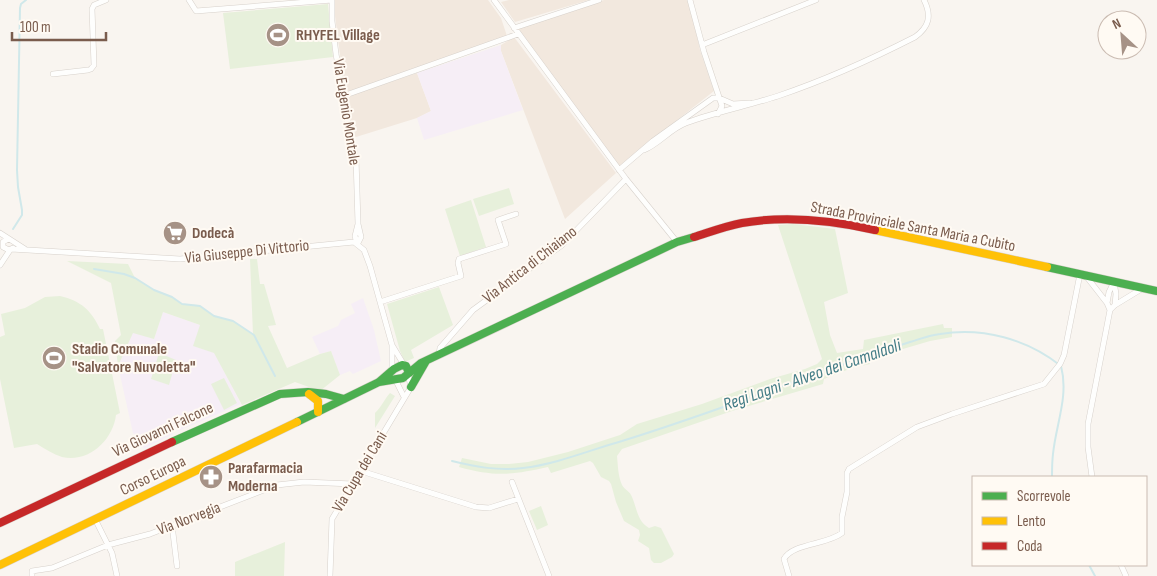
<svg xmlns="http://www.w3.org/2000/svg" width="1157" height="576" viewBox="0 0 1157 576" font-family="'Sofia Sans Condensed',sans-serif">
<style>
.residential{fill:#f2e8de}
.education{fill:#f6eef6}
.green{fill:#e7f0db}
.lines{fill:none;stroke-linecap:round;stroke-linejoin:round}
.stream{stroke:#d0e8ea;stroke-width:2}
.street-casing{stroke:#d7d1cb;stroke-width:6}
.fast-casing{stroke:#d9d2cb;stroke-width:9}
.slow-casing{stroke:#d9d2cb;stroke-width:9}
.jam-casing{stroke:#d9d2cb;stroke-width:9}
.street{stroke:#fefefd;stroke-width:5}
.fast{stroke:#4caf50;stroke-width:8}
.slow{stroke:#ffc107;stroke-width:8}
.jam{stroke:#c62828;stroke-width:8}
.labels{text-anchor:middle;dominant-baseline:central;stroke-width:4;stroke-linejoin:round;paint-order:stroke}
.poi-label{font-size:16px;font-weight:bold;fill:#7a5c4d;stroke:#fffaf3;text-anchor:start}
.street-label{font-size:16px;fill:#7a5c4d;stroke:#fffaf3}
.water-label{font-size:18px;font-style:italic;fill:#437c86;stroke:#fffaf3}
</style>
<rect width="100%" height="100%" fill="#f9f5f0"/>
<path class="residential" d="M335,0H488L501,18L507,36L345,93L335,16Z
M509,0H589L515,22L501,2Z
M604,0H689L700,50L714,91L619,166L517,28Z
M514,37L616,173L565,219L501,51V45Z
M417,73L431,111L417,118L356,137L353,135L346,97Z"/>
<path class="education" d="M501,45V51L523,110L424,140L417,118L431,111L417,73Z
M363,298L374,330L381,361L353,374L350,371L340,375L331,351L320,354L312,337L338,326L341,320L355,313L351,304Z
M163,312L200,325L241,404L178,431L176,428L172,430L173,434L144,449L138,437L133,433L118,366L133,332L154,339Z"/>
<path class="green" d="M328,4L333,57L230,69L223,13Z
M509,188L514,204L479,216L473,199Z
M471,200L486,247L460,256L445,209Z
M793,224L835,229L848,293L824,302L830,335L837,353L863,349L864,340L943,324L944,328H952V337L930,341L869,359L870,364L852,368L824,379L823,384L732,411L622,449L617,456C618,466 618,476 622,485C625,490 630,491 632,497C637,508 637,521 649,528L655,526L661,528L674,554L672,557L661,563H654L651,560L649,548L638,541L640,535L639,530L624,521L616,502L611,484L609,481L601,477L593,463L590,461L551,473L548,467C512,475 495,477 459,467L462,458L491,464H509L528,462L568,452L620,435L637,424L702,404L770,379L805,369L817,364L822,359L778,225Z
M250,259H257L260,284H264L276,325L268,326L287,368L320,354L331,351L340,375L320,391L295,382L242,405L214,353L193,346L200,325L163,312L154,339L133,333L118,366L115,341L121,335L111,283L67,261L128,264L135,278L154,290L172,297L182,304L199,305L214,316L233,321L253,335Z
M439,287L453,325L411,350L414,358L405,362L400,351L387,304Z
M60,296C81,301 91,310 100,329H103L120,413L116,415C113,440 89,463 62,457C53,454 45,449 37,444L14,448L0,379V337L5,335L1,314L25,308L45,297Z
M159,353L176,360L169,385L151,379Z
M224,378L237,403L224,410L211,384Z
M390,393L395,396L375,428V413C382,406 384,400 390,393Z
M541,506L548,525L537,530L529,511Z
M285,542L284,576H235V562Z"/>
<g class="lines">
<path class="stream" d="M13,229L22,215V210L18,187L17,170L20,8L21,4L26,0
M94,269L124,274L135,278L154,290L172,297L182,304L200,306L214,316L233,321L254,335L275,376
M452,461C476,467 498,471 523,468C557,464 590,450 622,441C719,411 813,373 910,342C920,339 930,335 940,334C983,327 1027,339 1061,366C1069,396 1056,424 1053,454C1052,462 1052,470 1052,477
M1089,565L1095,576"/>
<g class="street-casing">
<path id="street" d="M189,0L196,11L332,0
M332,0V21L336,54L349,130L356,158L358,224L355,236L357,243
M494,0L626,179L677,242
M690,0L704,52L722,106L718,114
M514,28L599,0
M702,45L816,0
M53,74L88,70L91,69L94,65L92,9L94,5L106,0
M343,96L518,34
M644,150C659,144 670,129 686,123C715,112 747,106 778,96C825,80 870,60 915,37C929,27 932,16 924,0
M619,170L653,141L713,98H719L733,104L750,103
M0,233L25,249
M8,239L3,242V247L9,250L13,248
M358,243L361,237L358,224
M11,249L180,259L354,242L364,250L370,266L392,345V371
M0,265L10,250
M1086,276L1107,303L1110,310
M1114,282L1116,294L1115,305
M380,302L461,276L458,263L459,259L506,244L498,220L516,214
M1107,303L1109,292L1114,282
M392,345L404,365
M439,354L440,348L473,310L562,245L626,179
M395,379L404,397
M361,471L476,507L489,508L518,499
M1092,477L1088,447V424L1110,310L1115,305L1143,288
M512,482L549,576
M95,519L112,553L117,576
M172,525L177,566
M1121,565L1126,576
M32,576V571L52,568L108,545L150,534L277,485L304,482L353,484
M330,576L332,519L411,387L408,374
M789,576L784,559C793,543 827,545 842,533V517L847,492V473L849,469L917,427L952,414L1044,384L1060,364L1064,355L1080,274"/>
</g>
<g class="fast-casing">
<path id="fast" d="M1047,267L1157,291
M379,382L403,378L421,363L677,242L694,237
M411,387L426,361
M297,422L379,382L394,369L402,365L406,366L409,373
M172,442L280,394L308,392L326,394L344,399"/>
</g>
<g class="slow-casing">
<path id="slow" d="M875,230L1047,267
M309,394L318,401V412
M0,565L297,422"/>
</g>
<g class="jam-casing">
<path id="jam" d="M694,237C710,232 726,226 742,223C787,215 831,220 875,230
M0,523L172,442"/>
</g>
<use href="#street" class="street"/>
<use href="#fast" class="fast"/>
<use href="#slow" class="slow"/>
<use href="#jam" class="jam"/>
</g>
<defs>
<g id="stadium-disc" transform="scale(1.25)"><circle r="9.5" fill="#a69286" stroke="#fffaf3"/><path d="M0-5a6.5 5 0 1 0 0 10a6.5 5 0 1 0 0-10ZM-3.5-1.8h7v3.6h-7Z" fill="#fff"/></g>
<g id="supermarket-disc" transform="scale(1.25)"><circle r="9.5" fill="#a69286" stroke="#fffaf3"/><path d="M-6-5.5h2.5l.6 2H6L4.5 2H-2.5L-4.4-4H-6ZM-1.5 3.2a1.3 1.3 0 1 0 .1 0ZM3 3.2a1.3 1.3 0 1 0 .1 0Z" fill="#fff"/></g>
<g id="pharmacy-disc" transform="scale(1.25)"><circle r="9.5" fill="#a69286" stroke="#fffaf3"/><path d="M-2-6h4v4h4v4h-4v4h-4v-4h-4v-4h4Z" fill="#fff"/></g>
</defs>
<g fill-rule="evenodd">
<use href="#stadium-disc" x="278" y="35"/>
<use href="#supermarket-disc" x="175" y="233"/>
<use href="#stadium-disc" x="54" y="358"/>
<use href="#pharmacy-disc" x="211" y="477"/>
</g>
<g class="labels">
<g class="poi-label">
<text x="296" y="35">RHYFEL Village</text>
<text x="192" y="233">Dodecà</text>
<text x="72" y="349">Stadio Comunale<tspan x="72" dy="18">"Salvatore Nuvoletta"</tspan></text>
<text x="228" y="468">Parafarmacia<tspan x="228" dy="18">Moderna</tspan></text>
</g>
<g class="street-label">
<text transform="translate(346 112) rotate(81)">Via Eugenio Montale</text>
<text transform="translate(913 227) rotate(11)">Strada Provinciale Santa Maria a Cubito</text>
<text transform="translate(247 252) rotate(-6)">Via Giuseppe Di Vittorio</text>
<text transform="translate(530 265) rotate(-38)">Via Antica di Chiaiano</text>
<text transform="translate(163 430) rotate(-25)">Via Giovanni Falcone</text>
<text transform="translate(360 472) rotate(-59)">Via Cupa dei Cani</text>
<text transform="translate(153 476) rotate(-26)">Corso Europa</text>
<text transform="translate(189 519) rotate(-21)">Via Norvegia</text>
</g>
<g class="water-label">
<text transform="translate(812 375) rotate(-19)">Regi Lagni - Alveo dei Camaldoli</text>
</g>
</g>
<rect x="972" y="476" width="175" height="90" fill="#fffaf3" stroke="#cabbb1"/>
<rect x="982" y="492" width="25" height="8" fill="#4caf50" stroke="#cabbb1"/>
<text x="1017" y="501" font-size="15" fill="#7a5c4d">Scorrevole</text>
<rect x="982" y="517" width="25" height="8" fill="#ffc107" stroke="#cabbb1"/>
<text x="1017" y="526" font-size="15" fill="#7a5c4d">Lento</text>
<rect x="982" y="542" width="25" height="8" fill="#c62828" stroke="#cabbb1"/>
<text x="1017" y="551" font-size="15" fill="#7a5c4d">Coda</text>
<g transform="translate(1122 35) rotate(334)"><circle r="24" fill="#fffaf3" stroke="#cabbb1"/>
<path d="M0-4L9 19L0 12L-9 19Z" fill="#a69286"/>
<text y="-8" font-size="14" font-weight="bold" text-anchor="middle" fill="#7a5c4d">N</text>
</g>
<path d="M12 32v8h94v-8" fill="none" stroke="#7a5c4d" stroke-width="2.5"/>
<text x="20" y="32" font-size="15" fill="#7a5c4d" stroke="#fffaf3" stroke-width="4" paint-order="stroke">100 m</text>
</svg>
